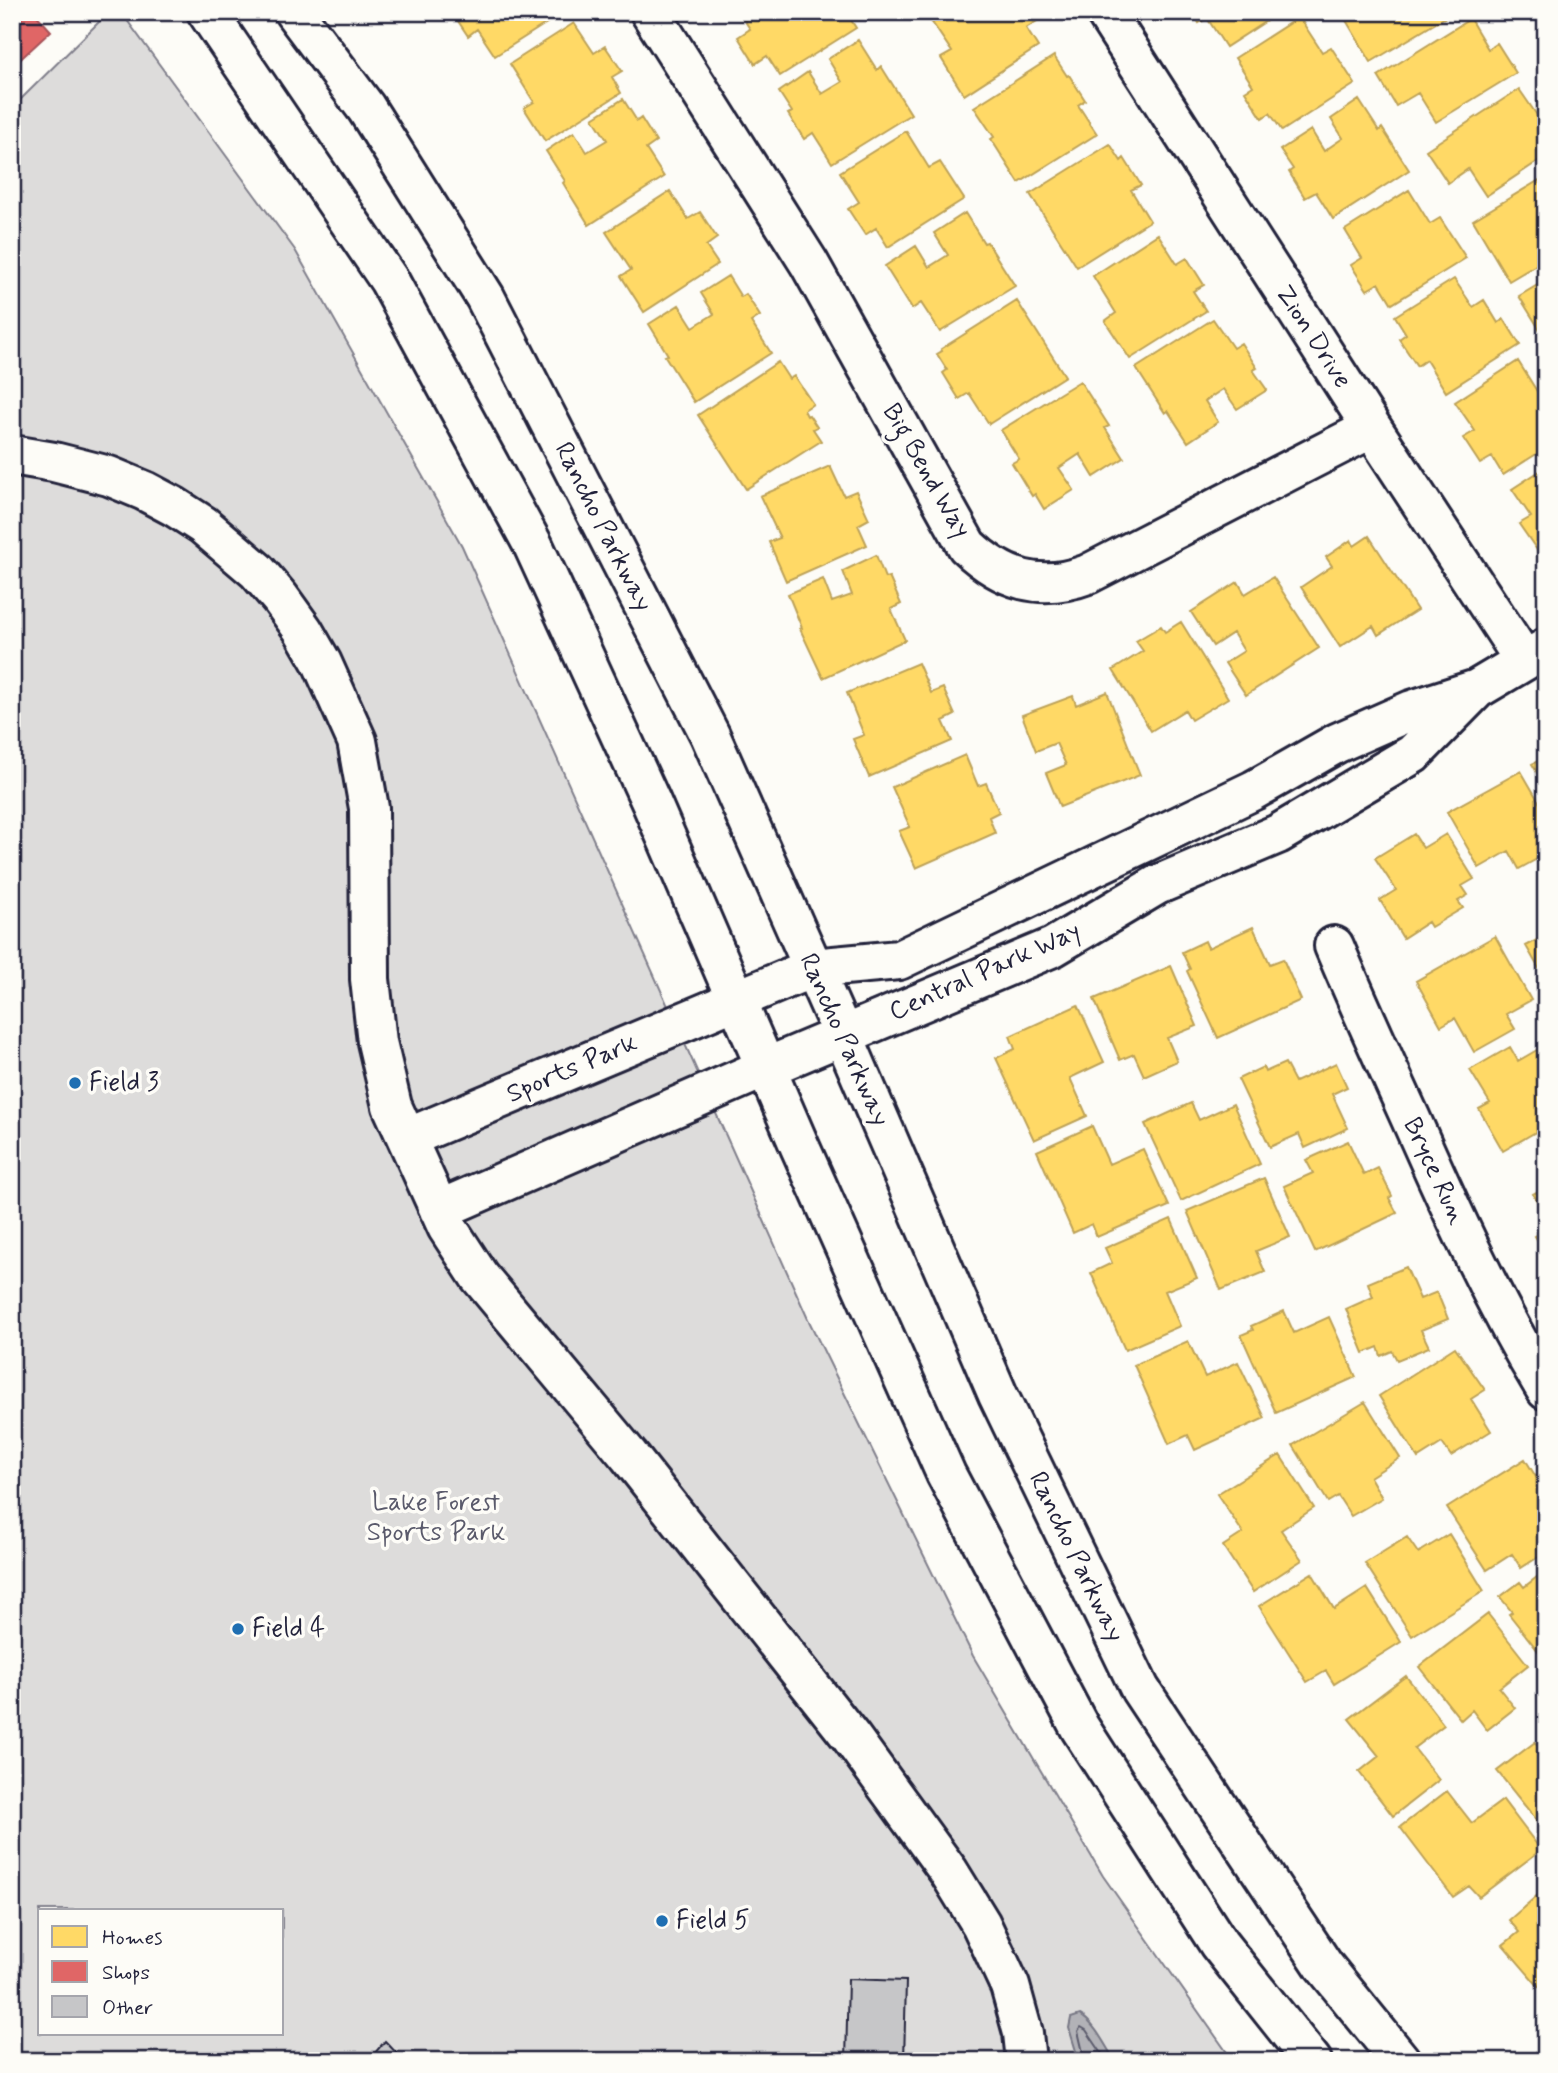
<svg xmlns="http://www.w3.org/2000/svg" width="1558" height="2073" viewBox="0 0 1558 2073" font-family="Mynerve,sans-serif">
<style>
.green{fill:#dddcdb;stroke:#807f8b;stroke-width:2;fill-rule:evenodd}
.water{fill:#b2b2b7;stroke:#787885;stroke-width:2}
.homes{fill:#ffd966;stroke:#bda259;stroke-width:2}
.shops{fill:#e06666;stroke:#a75259;stroke-width:2}
.lines{fill:none;stroke-linecap:round;stroke-linejoin:round}
.shore{stroke:#5c5c6d;stroke-width:2}
.building{fill:#c6c6c8;stroke:#22223b;stroke-width:2}
.minor-casing{stroke:#22223b;stroke-width:44}
.major-casing{stroke:#22223b;stroke-width:44}
.minor{stroke:#fdfcf7;stroke-width:38}
.major{stroke:#fdfcf7;stroke-width:38}
.poi-dot{fill:#1f6fb2;stroke:#fdfcf7;stroke-width:2.5}
.labels{text-anchor:middle;dominant-baseline:central;stroke-width:7;stroke-linejoin:round;paint-order:stroke}
.street-label{font-size:26px;fill:#22223b;stroke:#fdfcf7}
.poi-label{font-size:26px;fill:#22223b;stroke:#fdfcf7;text-anchor:start}
.park-label{font-size:26px;fill:#5a5a6b;stroke:#fdfcf7}
</style>
<rect width="100%" height="100%" fill="#fdfcf7"/>
<filter id="ink" filterUnits="userSpaceOnUse"><feTurbulence type="fractalNoise" baseFrequency=".0143" numOctaves="2"/><feDisplacementMap in="SourceGraphic" scale="14" xChannelSelector="R" yChannelSelector="G"/><feConvolveMatrix kernelMatrix="1 2 1 2 8 2 1 2 1" color-interpolation-filters="sRGB"/></filter>
<g filter="url(#ink)">
<path class="green" d="M109,12H121L295,250L462,546L808,1319L973,1656L1103,1876L1233,2061H12V108ZM40,1910H282V2033H40Z"/>
<path class="water" d="M1080,2015C1095,2023 1106,2047 1115,2061H1079L1069,2028L1071,2018Z"/>
<path class="homes" d="M452,12H564L495,56L477,29L468,36Z
M739,12H846L856,28L780,76L767,56L755,64L738,37L750,29Z
M932,12H1031L1037,21L1026,28L1038,47L964,95L941,58L952,52L927,15Z
M1193,12H1280L1226,47L1207,18L1199,23Z
M1341,12H1454L1371,62Z
M1299,17L1322,52L1331,47L1355,84L1282,131L1270,113L1262,118L1245,91L1253,86L1235,58Z
M1470,19L1488,49L1497,43L1516,73L1436,122L1418,93L1396,106L1378,76Z
M574,23L594,53L605,46L622,71L612,77L621,93L545,141L524,108L534,102L510,64Z
M858,40L877,70L881,66L911,114L832,163L813,133L804,139L788,114L792,112L779,92L808,72L822,94L842,82L828,59Z
M1054,56L1067,76L1069,75L1085,100L1078,105L1097,134L1019,183L991,139L994,137L974,107Z
M1519,89L1541,121L1546,118V156L1486,196L1468,169L1448,183L1426,150Z
M623,99L637,121L641,118L656,142L646,149L664,177L589,225L563,183L565,181L546,151L574,132L587,152L607,140L593,118Z
M1359,100L1379,131L1382,128L1409,170L1333,219L1316,192L1305,198L1289,172L1293,169L1280,150L1311,130L1324,151L1343,138L1331,119Z
M906,131L929,168L940,162L964,199L888,247L876,228L865,235L848,209L859,202L840,172Z
M1110,144L1121,161L1124,158L1141,185L1131,190L1150,221L1077,267L1030,194Z
M1546,176V259L1509,281L1473,220Z
M1409,190L1430,224L1440,218L1466,258L1392,304L1379,283L1367,290L1351,265L1362,258L1345,230Z
M670,191L688,219L700,212L717,238L706,246L718,264L644,312L621,276L631,270L606,232Z
M965,213L984,243L987,242L1015,286L940,332L921,303L912,309L885,266L916,246L929,267L948,255L934,233Z
M1158,234L1177,264L1187,258L1204,285L1193,291L1206,311L1130,359L1105,321L1116,313L1093,276Z
M728,276L741,297L746,294L760,316L751,322L771,353L694,402L665,356L668,355L649,324L679,305L693,327L714,314L701,293Z
M1454,279L1473,307L1484,300L1498,323L1504,319L1520,345L1446,392L1426,360L1417,366L1399,339L1406,334L1395,316Z
M1546,280V327L1540,330L1519,296Z
M1017,301L1065,376L989,424L969,393L959,399L943,373L947,370L937,354L942,351L941,349Z
M1213,319L1233,348L1241,343L1257,368L1253,370L1267,390L1237,409L1223,389L1205,401L1218,422L1188,442L1168,411L1165,413L1136,368Z
M1518,361L1540,396L1546,392V448L1503,475L1492,457L1480,464L1463,438L1475,431L1455,402Z
M778,362L789,379L794,376L813,404L804,410L807,416L809,415L817,427L813,429L821,441L746,489L698,415Z
M1080,381L1109,426L1105,428L1124,458L1094,477L1080,454L1059,468L1074,490L1044,509L1035,494L1032,496L1012,463L1019,459L1001,430Z
M830,466L844,496L856,491L869,519L858,525L867,545L786,581L769,542L780,538L760,496Z
M1546,467V563L1519,524L1531,517L1512,489Z
M1369,536L1417,610L1378,635L1373,626L1340,647L1301,587L1332,566L1326,557L1351,540L1354,546Z
M876,555L885,578L889,577L901,604L891,609L905,640L823,678L800,629L802,628L788,594L823,579L832,602L852,595L843,571Z
M1273,577L1319,648L1246,695L1225,663L1244,651L1233,633L1213,646L1191,612L1238,582L1245,594Z
M1181,622L1228,698L1191,720L1185,710L1151,731L1113,670L1143,651L1136,641L1161,626L1165,632Z
M918,663L931,693L943,688L955,715L943,721L952,741L869,777L853,739L864,735L847,693Z
M1107,692L1140,775L1060,807L1046,773L1066,765L1056,743L1036,751L1022,715L1073,696L1076,705Z
M965,755L978,786L986,783L999,812L989,817L995,833L916,868L899,831L910,827L892,787Z
M1546,757V788L1532,764Z
M1521,771L1546,814V854L1519,869L1509,851L1479,868L1447,812Z
M1414,834L1423,848L1446,834L1474,879L1462,886L1468,895L1458,901L1463,908L1431,927L1428,922L1403,938L1380,900L1396,890L1375,858Z
M1253,927L1270,964L1283,959L1301,1000L1218,1038L1187,971L1190,969L1182,952L1205,941L1208,948Z
M1546,935V981L1526,946Z
M1495,936L1531,1000L1506,1014L1515,1029L1474,1052L1455,1018L1441,1026L1416,981Z
M1171,966L1197,1026L1167,1038L1177,1061L1144,1076L1134,1054L1120,1060L1094,999Z
M1078,1005L1104,1062L1070,1078L1087,1116L1034,1140L996,1058L1015,1049L1010,1036Z
M1510,1047L1518,1061L1542,1047L1546,1054V1126L1503,1151L1479,1109L1490,1103L1470,1070Z
M1285,1063L1295,1082L1336,1063L1347,1087L1332,1094L1348,1128L1305,1148L1299,1134L1270,1147L1238,1079L1263,1067L1265,1072Z
M1191,1103L1199,1120L1233,1104L1260,1164L1181,1201L1145,1124Z
M1092,1126L1109,1164L1143,1149L1169,1206L1097,1237L1092,1224L1073,1233L1037,1151Z
M1348,1141L1364,1175L1378,1168L1392,1196L1389,1198L1397,1213L1315,1252L1284,1186L1313,1173L1306,1160Z
M1264,1178L1290,1237L1256,1251L1265,1272L1221,1290L1187,1211Z
M1546,1187V1216L1533,1194Z
M1171,1219L1197,1278L1165,1291L1180,1326L1125,1350L1091,1273L1112,1263L1105,1248Z
M1546,1230V1253L1535,1236Z
M1406,1267L1420,1299L1437,1292L1448,1319L1421,1330L1429,1347L1397,1360L1392,1351L1381,1356L1378,1347L1364,1353L1346,1309L1373,1297L1368,1283Z
M1284,1311L1294,1333L1329,1317L1356,1377L1276,1413L1241,1335L1253,1330L1251,1326Z
M1188,1341L1205,1377L1238,1362L1265,1418L1195,1450L1188,1435L1169,1444L1134,1365Z
M1455,1347L1485,1390L1471,1399L1491,1431L1451,1456L1442,1443L1418,1458L1379,1396Z
M1365,1402L1400,1458L1370,1477L1382,1498L1351,1516L1338,1496L1328,1502L1293,1445Z
M1280,1455L1314,1508L1281,1530L1302,1560L1253,1592L1223,1546L1243,1533L1217,1494Z
M1525,1459L1536,1477L1539,1474L1546,1486V1508L1540,1511L1546,1520V1552L1521,1568L1512,1554L1487,1570L1447,1508Z
M1449,1534L1484,1591L1412,1636L1365,1563L1407,1537L1418,1553Z
M1546,1570V1661L1509,1614L1512,1612L1500,1597L1520,1582L1524,1587Z
M1312,1573L1334,1609L1367,1588L1401,1642L1334,1684L1326,1671L1307,1682L1259,1606Z
M1488,1614L1528,1665L1499,1688L1515,1708L1487,1730L1472,1710L1461,1720L1419,1667Z
M1406,1676L1444,1725L1414,1748L1439,1780L1393,1816L1359,1772L1379,1756L1349,1719Z
M1535,1742L1546,1755V1832L1497,1771Z
M1447,1791L1472,1823L1503,1800L1541,1850L1479,1897L1469,1886L1453,1897L1400,1827Z
M1546,1888V1995L1503,1945L1519,1932L1509,1920Z"/>
<path class="shops" d="M12,12H34L51,31L12,67Z"/>
<g class="lines">
<path class="shore" d="M1085,2061L1078,2031L1081,2027L1086,2030L1107,2061"/>
</g>
<path class="building" d="M848,1979L906,1981L904,2061H846Z
M385,2041L404,2061H368Z"/>
<g class="lines">
<g class="minor-casing">
<path id="minor" d="M650,12L809,263L967,546C1003,580 1040,592 1088,574L1372,428
M1105,12L1372,428L1524,660
M12,455L54,462L109,476L145,491L175,507L203,525L257,571L280,598L303,630L322,663L357,741L369,808L370,979L377,1042L392,1106L447,1227L479,1276L629,1456L851,1737L949,1872L981,1924L1010,1986L1023,2033L1026,2061
M1334,946C1358,1003 1384,1060 1410,1117C1451,1210 1493,1302 1546,1390
M407,1138L812,968L899,960L1254,790L1337,743L1412,710L1477,689L1546,648
M439,1210L765,1068L1053,947L1157,885L1278,834L1413,754L1474,692"/>
</g>
<g class="major-casing">
<path id="major" d="M207,12L389,280L533,545L651,802L800,1147L946,1474L1080,1728L1219,1944L1312,2061
M294,12L366,108L485,297L710,735L843,1035L998,1395L1140,1689L1324,1966L1401,2061"/>
</g>
<use href="#minor" class="minor"/>
<use href="#major" class="major"/>
</g>
</g>
<g class="poi-dot">
<circle cx="75" cy="1083" r="7"/>
<circle cx="238" cy="1629" r="7"/>
<circle cx="662" cy="1921" r="7"/>
</g>
<g class="labels">
<g class="street-label">
<text transform="translate(1313 337) rotate(57)">Zion Drive</text>
<text transform="translate(926 471) rotate(60)">Big Bend Way</text>
<text transform="translate(603 527) rotate(63)">Rancho Parkway</text>
<text transform="translate(985 972) rotate(-24)">Central Park Way</text>
<text transform="translate(844 1040) rotate(66)">Rancho Parkway</text>
<text transform="translate(572 1069) rotate(-23)">Sports Park</text>
<text transform="translate(1434 1171) rotate(65)">Bryce Run</text>
<text transform="translate(1076 1557) rotate(64)">Rancho Parkway</text>
</g>
<g class="poi-label">
<text x="89" y="1083">Field 3</text>
<text x="252" y="1629">Field 4</text>
<text x="676" y="1921">Field 5</text>
</g>
<g class="park-label">
<text x="436" y="1503">Lake Forest<tspan x="436" dy="30">Sports Park</tspan></text>
</g>
</g>
<rect width="1558" height="2073" fill="none" stroke="#fdfcf7" stroke-width="42"/>
<rect x="21" y="21" width="1516" height="2031" fill="none" stroke="#22223b" stroke-width="2.5" filter="url(#ink)"/>
<rect x="38" y="1909" width="245" height="126" fill="#fdfcf7" stroke="#a5a5ac" stroke-width="2"/>
<rect x="52" y="1926" width="35" height="21" fill="#ffd966" stroke="#a5a5ac" stroke-width="2"/>
<text x="102" y="1944" font-size="21" fill="#22223b">Homes</text>
<rect x="52" y="1961" width="35" height="21" fill="#e06666" stroke="#a5a5ac" stroke-width="2"/>
<text x="102" y="1979" font-size="21" fill="#22223b">Shops</text>
<rect x="52" y="1996" width="35" height="21" fill="#c6c6c8" stroke="#a5a5ac" stroke-width="2"/>
<text x="102" y="2014" font-size="21" fill="#22223b">Other</text>
</svg>
